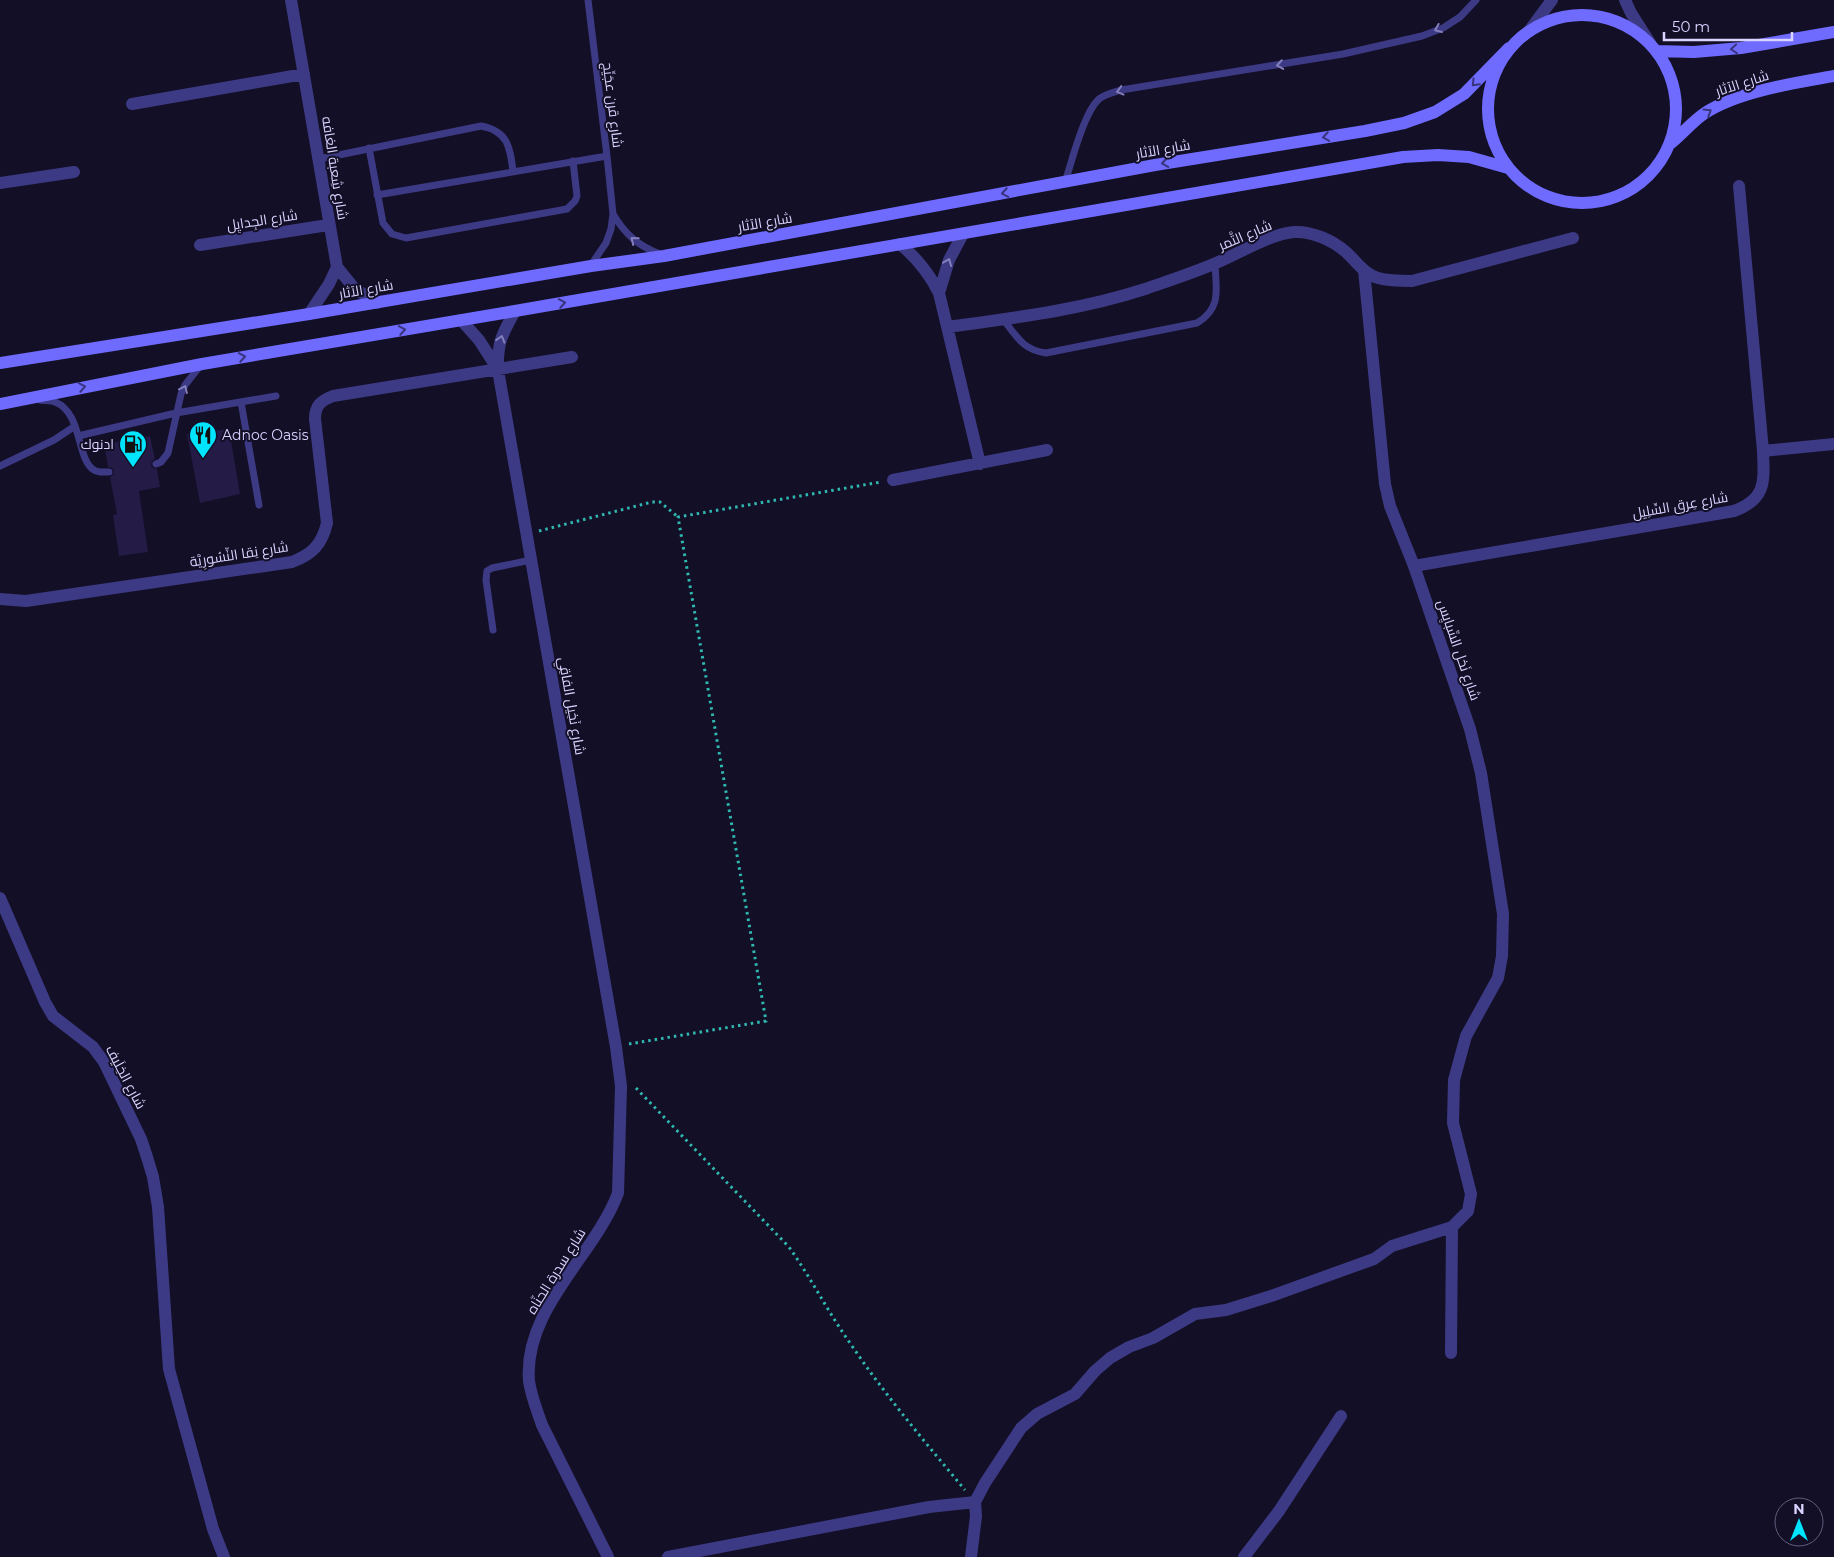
<svg xmlns="http://www.w3.org/2000/svg" width="1834" height="1557" viewBox="0 0 1834 1557" font-family="Montserrat,Cairo,sans-serif">
<style>
.building{fill:#241b47}
.lines{fill:none;stroke-linecap:round;stroke-linejoin:round}
.path{stroke:#2fb8b0;stroke-width:3;stroke-dasharray:2.5 4;stroke-linecap:butt}
.lane{stroke:#3d3a85;stroke-width:7}
.street{stroke:#3d3a85;stroke-width:12}
.secondary{stroke:#6f6bff;stroke-width:12}
.oneway{stroke:#837fbc}
.oneway2{stroke:#38347d}
.labels{text-anchor:middle;dominant-baseline:central;stroke-width:4;stroke-linejoin:round;paint-order:stroke}
.street-label{font-size:14px;fill:#d9d4ff;stroke:#130f26}
.poi-label{font-size:14px;fill:#d9d4ff;stroke:#130f26;text-anchor:start}
</style>
<rect width="100%" height="100%" fill="#130f26"/>
<path class="building" d="M229,429L240,494L200,503L187,434Z
M150,436L155,459L152,461L151,466L153,468L157,469L160,487L139,491L148,552L119,556L113,515L117,514L110,477L113,475L114,471L112,468L108,467L104,444Z"/>
<g class="lines">
<path class="path" d="M539,531L652,502H660L678,517
M629,1044L766,1021L678,517L881,482
M636,1088L789,1247C811,1278 828,1312 850,1343C885,1395 925,1442 965,1490"/>
<path class="lane" d="M588,0L607,156L613,214L611,229L606,243L591,265
M369,148L383,223L392,234L406,238L567,209L575,201L577,196L573,161
M319,159L481,126C508,131 510,147 513,171
M1065,182C1072,161 1084,112 1099,99C1105,94 1115,92 1121,90L1343,54L1422,36L1443,28L1460,17L1476,0
M377,195L607,156
M613,214C625,234 638,246 660,254
M1003,319C1017,337 1023,350 1046,353L1197,323C1222,308 1216,289 1215,264
M40,400C44,401 51,400 55,402C83,413 76,459 94,470C98,473 104,472 109,472
M241,402L259,505
M78,436L176,413L276,396
M156,464L161,462L168,453L181,394L185,385L200,366
M0,466L54,440L75,426
M493,630L486,580L487,571L492,568L531,560"/>
<path class="street" d="M291,0L337,267L354,288L377,303
M1625,0L1631,13L1650,43
M1529,31L1552,0
M132,104L304,74
M0,183L74,172
M900,244C917,258 929,273 939,293L980,464
M200,245L328,225
M1364,270L1385,484L1390,506L1414,566L1470,729L1481,773L1503,914L1502,956L1498,978L1466,1036L1454,1080L1453,1123L1471,1194L1468,1211L1452,1227L1451,1353
M939,293L949,260L963,234
M515,311C502,334 497,343 498,370L616,1047L621,1086L618,1193C595,1255 523,1309 529,1381C531,1396 537,1410 542,1425L608,1557
M309,314L329,284L337,267
M461,320L479,340L497,368
M947,327C1013,318 1081,310 1145,289C1168,281 1193,273 1216,263C1238,254 1270,234 1294,232C1312,231 1332,240 1346,252C1356,261 1364,274 1378,278C1389,281 1400,281 1412,281L1573,238
M1763,451L1834,444
M893,480L1047,450
M1414,566L1734,511C1767,499 1764,481 1763,451L1739,186
M0,599L26,601L292,562C313,554 322,544 327,523L315,419C315,406 320,401 333,396L572,357
M0,898L45,1002L53,1016L93,1047L104,1062L141,1139L147,1157L153,1177L158,1207L169,1369L213,1529L224,1557
M668,1557L929,1507L975,1502L985,1483L1021,1428L1037,1414L1075,1394L1095,1371L1110,1358L1129,1347L1153,1338L1195,1314L1226,1310L1271,1296L1374,1259L1392,1246L1452,1227
M971,1557L976,1516L975,1502
M1244,1557L1279,1511L1341,1416"/>
<path class="secondary" d="M1488 109a94 94 0 1 1 188 0a94 94 0 1 1-188 0Z
M1657,51L1694,52L1741,48L1834,32
M1671,143C1682,134 1693,121 1705,113C1739,91 1795,83 1834,76
M0,363L309,314L591,266L664,256L1155,165L1365,131L1404,123L1435,112L1464,94L1509,48
M0,404L202,364L515,311L1403,157L1438,155L1469,157L1508,168"/>
</g>
<defs><path id="oneway-chevron" d="M-2-3.5L2.5 0L-2 3.5" fill="none" stroke-width="1.6" stroke-linecap="round" stroke-linejoin="round" transform="scale(1.25)"/></defs>
<g class="oneway">
<use href="#oneway-chevron" transform="translate(1438 29) rotate(157)"/>
<use href="#oneway-chevron" transform="translate(1280 65) rotate(171)"/>
<use href="#oneway-chevron" transform="translate(1120 91) rotate(165)"/>
<use href="#oneway-chevron" transform="translate(634 240) rotate(-141)"/>
<use href="#oneway-chevron" transform="translate(948 262) rotate(-68)"/>
<use href="#oneway-chevron" transform="translate(501 339) rotate(-73)"/>
<use href="#oneway-chevron" transform="translate(184 389) rotate(-65)"/>
</g>
<g class="oneway2">
<use href="#oneway-chevron" transform="translate(1734 49) rotate(175)"/>
<use href="#oneway-chevron" transform="translate(1475 83) rotate(134)"/>
<use href="#oneway-chevron" transform="translate(1708 112) rotate(-32)"/>
<use href="#oneway-chevron" transform="translate(1326 137) rotate(171)"/>
<use href="#oneway-chevron" transform="translate(1165 163) rotate(171)"/>
<use href="#oneway-chevron" transform="translate(1005 193) rotate(170)"/>
<use href="#oneway-chevron" transform="translate(562 303) rotate(-10)"/>
<use href="#oneway-chevron" transform="translate(402 330) rotate(-10)"/>
<use href="#oneway-chevron" transform="translate(242 357) rotate(-10)"/>
<use href="#oneway-chevron" transform="translate(82 387) rotate(-11)"/>
</g>
<defs>
<g id="restaurant-pin" transform="scale(1.4375)"><path d="M0 17L-7.5 6A9.5 9.5 0 1 1 7.5 6Z" fill="#00e5ff" stroke="#130f26"/><path d="M-5-6h1v4h1v-4h1v4h1v-4h1v5L-1.5 .5V6h-2V.5L-5-1ZM5-6V6H3V1.5H1.5Q1.5-4 5-6Z" fill="#111"/></g>
<g id="fuel-pin" transform="scale(1.4375)"><path d="M0 17L-7.5 6A9.5 9.5 0 1 1 7.5 6Z" fill="#00e5ff" stroke="#130f26"/><path d="M-5.5-6h7V0h2V4h1.3V-2.5L3-4.5l.8-.8L6-3V5H2.5V1h-1V6h-7ZM-4.2-4.7v3.2H.2V-4.7Z" fill="#111"/></g>
</defs>
<g fill-rule="evenodd">
<use href="#restaurant-pin" x="203" y="435"/>
<use href="#fuel-pin" x="133" y="444"/>
</g>
<g class="labels">
<g class="street-label">
<text transform="translate(1742 83) rotate(-18)">شارع الآثار</text>
<text transform="translate(613 105) rotate(83)">شارع قرن عجَيِّج</text>
<text transform="translate(1163 149) rotate(-10)">شارع الآثار</text>
<text transform="translate(335 168) rotate(81)">شارع شِعبة الغافه</text>
<text transform="translate(262 220) rotate(-9)">شارع الجِدايِل</text>
<text transform="translate(765 222) rotate(-10)">شارع الآثار</text>
<text transform="translate(1245 235) rotate(-23)">شارع التَّمر</text>
<text transform="translate(366 289) rotate(-10)">شارع الآثار</text>
<text transform="translate(1680 505) rotate(-10)">شارع عِرق السِّلِيل</text>
<text transform="translate(239 554) rotate(-9)">شارع نِقا النِّسُورِيَّة</text>
<text transform="translate(1459 650) rotate(71)">شارع نَخل السِّبايِس</text>
<text transform="translate(572 706) rotate(80)">شارع نَخِيل الفاقِي</text>
<text transform="translate(126 1077) rotate(62)">شارع الخِلَيف</text>
<text transform="translate(556 1271) rotate(-58)">شارع سدرة الحنّاه</text>
</g>
<g class="poi-label">
<text x="222" y="435">Adnoc Oasis</text>
<text x="114" y="444" text-anchor="end">ادنوك</text>
</g>
</g>
<g transform="translate(1799 1522)"><circle r="24" fill="#130f26" stroke="#625e7d"/>
<path d="M0-4L9 19L0 12L-9 19Z" fill="#00e5ff"/>
<text y="-8" font-size="14" font-weight="bold" text-anchor="middle" fill="#d9d4ff">N</text>
</g>
<path d="M1664 32v8h128v-8" fill="none" stroke="#d9d4ff" stroke-width="2.5"/>
<text x="1672" y="32" font-size="15" fill="#d9d4ff" stroke="#130f26" stroke-width="4" paint-order="stroke">50 m</text>
</svg>
